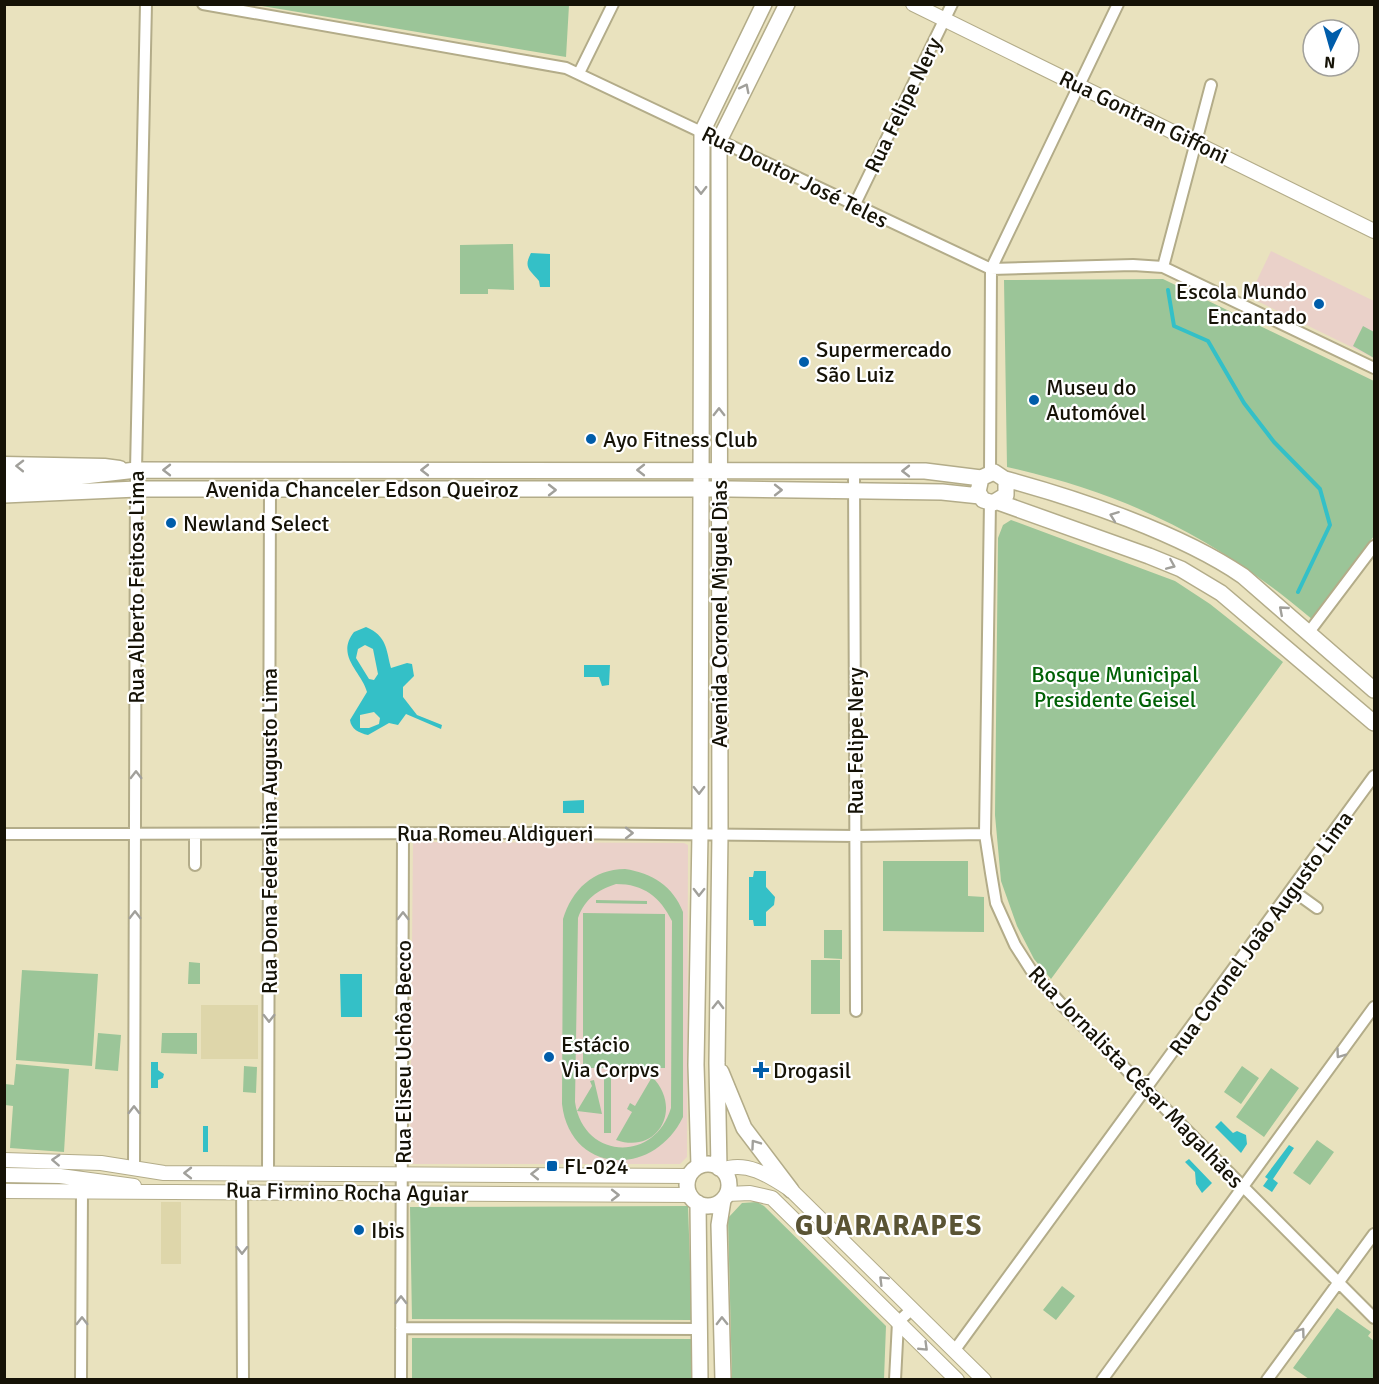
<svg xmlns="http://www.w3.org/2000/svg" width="1379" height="1384" viewBox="0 0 1379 1384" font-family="Signika,sans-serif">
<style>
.built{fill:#ded6aa}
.education{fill:#ead1c9}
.green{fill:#9bc598;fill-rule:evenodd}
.water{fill:#34c0c7;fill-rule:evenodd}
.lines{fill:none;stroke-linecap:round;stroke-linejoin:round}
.stream{stroke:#34c0c7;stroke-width:4}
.minor-casing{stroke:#b3ac89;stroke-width:14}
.tertiary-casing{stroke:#b3ac89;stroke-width:16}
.secondary-casing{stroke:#b3ac89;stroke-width:18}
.trunk-casing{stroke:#b3ac89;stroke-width:21}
.minor{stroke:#fff;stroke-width:10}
.tertiary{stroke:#fff;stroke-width:14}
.secondary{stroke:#fff;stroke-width:15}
.trunk{stroke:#fff;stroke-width:18}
.oneway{stroke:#a1a09b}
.poi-dot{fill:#005daa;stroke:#fff;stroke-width:2}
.labels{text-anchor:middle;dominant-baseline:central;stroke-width:4.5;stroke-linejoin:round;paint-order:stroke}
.street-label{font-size:22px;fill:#151206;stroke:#fff}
.poi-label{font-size:22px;fill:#151206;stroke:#fff;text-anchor:start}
.park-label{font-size:22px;fill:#006105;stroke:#fff}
.district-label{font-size:28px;font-weight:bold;letter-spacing:1.5px;fill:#5a5434;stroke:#fff}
</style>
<rect width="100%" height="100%" fill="#e9e2be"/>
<path class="built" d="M201,1005H258V1059H201Z
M161,1202H181V1264H161Z"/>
<path class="education" d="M1271,251L1374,301V358L1249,297Z
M413,842L684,843L688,845L687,1157L680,1164H413L410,1161Z"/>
<path class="green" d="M256,5H569L566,57Z
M513,244L514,290L488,289V294H460V245Z
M1163,279L1374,381V536L1313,620C1217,539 1131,495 1007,467L1004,280Z
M1363,326L1374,332V358L1353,346Z
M1011,520L1175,581L1210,604L1283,662L1051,979L1034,959L1017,926L1001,881L995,815L998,538L1003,525Z
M883,861H968V896L984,897V932L883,931Z
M625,869C652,873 673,886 683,912V1117C653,1179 570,1174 562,1104L563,919C572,890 593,869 625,869ZM616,884C644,884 660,897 672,921L671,1108C654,1164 583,1159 575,1102L578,918C585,899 597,890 616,884Z
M596,900L647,901V904L596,903Z
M583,913L665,914V1068H583Z
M824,930H842V959L824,958Z
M811,960H840V1014H811Z
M189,962L200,963V984H188Z
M22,970L98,974L92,1066L16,1060Z
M98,1033L121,1035L118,1071L95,1069Z
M162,1033H197V1054L161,1053Z
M16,1064L69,1069L64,1152L10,1148L13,1106L5,1105V1084L14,1085Z
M244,1066L257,1067L256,1093L243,1092Z
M1242,1066L1259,1078L1241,1104L1224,1092Z
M1271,1068L1299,1088L1264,1137L1236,1117Z
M604,1073H611V1133H604Z
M652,1077C683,1107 659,1155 616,1140L632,1112L627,1109L630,1103L635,1106Z
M594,1080L602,1114L577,1111L592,1086L590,1081Z
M1317,1140L1334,1152L1310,1185L1293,1173Z
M757,1202L764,1206L886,1326L884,1379H732L728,1218L742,1203Z
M688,1206L692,1320L412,1319L410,1207Z
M1062,1286L1075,1296L1056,1320L1043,1310Z
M1337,1308L1371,1332L1368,1336L1374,1341V1379H1309L1293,1368Z
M412,1338L691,1339L692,1379H412Z"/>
<path class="water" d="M531,253L550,254V287H540L539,281C530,270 523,268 531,253Z
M366,627C387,636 386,649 391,668L407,663L412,664L414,676L403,687V697L417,715L442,725L441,729L406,714L398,725L389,723L368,735C359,733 351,729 350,720L367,692C362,672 335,656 354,632ZM365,645L373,649L378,674L374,680L369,679L356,658L358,649ZM374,712L380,718L379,724L369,728H360V715Z
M584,665H610L609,685L602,686L599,677H584Z
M584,800V813H563V801Z
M754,871H766V887L775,897L774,905L766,912V926H754L753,920H749V877H753Z
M340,974H362V1017H341Z
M151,1062H158V1070L164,1074L163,1078L158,1080V1088H151Z
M1221,1121L1233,1133L1237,1131L1246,1135L1247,1144L1241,1153L1215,1127Z
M203,1126H208V1152H203Z
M1289,1145L1294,1148L1273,1179L1278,1183L1272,1192L1263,1186L1268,1179L1265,1177Z
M1189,1159L1212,1183L1202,1193L1196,1184L1195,1172L1185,1162Z"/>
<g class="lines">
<path class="stream" d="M1168,290L1174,326L1208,341L1244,403L1274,442L1320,489L1330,525L1298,592"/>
<g class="minor-casing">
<path id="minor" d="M203,4L566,68L991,269L1133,265L1163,267L1374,368
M579,73L613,4
M854,206L952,4
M1163,267L1211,85
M854,471L856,1011
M990,472L991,269L1118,4
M990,502L985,834L991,873L996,903L1015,945L1031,970L1063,1006L1374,1318
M1309,632L1374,546
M4,834L552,833L856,836L985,834
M195,834V865
M1292,890L1317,908
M134,1169L136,470L146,4
M242,1173L243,1380
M268,1174L270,489
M401,1328L699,1329
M954,1351L1374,776
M81,1380L82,1191
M401,1380L403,833
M895,1380L898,1322L912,1309
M1102,1380L1374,1007
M1267,1380L1374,1234"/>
</g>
<g class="tertiary-casing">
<path id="tertiary" d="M913,4L1374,231
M4,1160L101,1163L164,1173L689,1176
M722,1170C747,1160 771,1177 791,1190L984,1380
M4,1175L60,1176L134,1186
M4,1191L690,1195
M727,1194L750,1193L772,1198L957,1380"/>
</g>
<g class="secondary-casing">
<path id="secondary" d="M1005,479C1079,499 1180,533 1243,576L1374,690
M4,480L42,481L136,470L925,471L981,478L994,472L1006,480V495L993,503L983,500L978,492L981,478
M4,495L137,489H730L942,492L980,496
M998,502L1149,556L1181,569L1221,593L1374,723
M721,1072L744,1128L791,1190
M687 1185a21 21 0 1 1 42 0a21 21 0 1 1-42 0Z
M699,1166L696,1065L700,834L702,132L764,4
M719,1168L717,1063L720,834L719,141L787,4
M723,1200L719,1225L723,1380
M698,1203L700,1380"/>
</g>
<g class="trunk-casing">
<path id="trunk" d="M4,466L104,468L119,470"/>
</g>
<use href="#minor" class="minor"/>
<use href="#tertiary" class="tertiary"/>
<use href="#secondary" class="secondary"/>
<use href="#trunk" class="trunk"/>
</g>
<defs><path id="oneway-chevron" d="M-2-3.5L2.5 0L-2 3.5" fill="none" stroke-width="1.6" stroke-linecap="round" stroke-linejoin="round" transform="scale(1.5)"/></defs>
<g class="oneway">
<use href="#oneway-chevron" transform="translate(745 88) rotate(-63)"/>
<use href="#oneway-chevron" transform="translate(701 190) rotate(90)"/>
<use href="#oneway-chevron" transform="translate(719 412) rotate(-90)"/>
<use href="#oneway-chevron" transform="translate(20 466) rotate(-179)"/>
<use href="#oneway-chevron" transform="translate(167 470) rotate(-180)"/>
<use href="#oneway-chevron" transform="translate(425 470) rotate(180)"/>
<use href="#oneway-chevron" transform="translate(641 470) rotate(-180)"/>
<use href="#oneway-chevron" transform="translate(906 471) rotate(-180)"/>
<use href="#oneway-chevron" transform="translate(552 490)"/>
<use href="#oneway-chevron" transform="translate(778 490)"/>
<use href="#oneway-chevron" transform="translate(1114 516) rotate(-159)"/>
<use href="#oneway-chevron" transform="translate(1171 565) rotate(23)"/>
<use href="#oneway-chevron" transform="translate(1283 610) rotate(-139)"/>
<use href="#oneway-chevron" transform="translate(136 775) rotate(-90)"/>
<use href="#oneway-chevron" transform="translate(699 790) rotate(89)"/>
<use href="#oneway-chevron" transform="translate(629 833)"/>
<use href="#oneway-chevron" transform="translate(699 892) rotate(91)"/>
<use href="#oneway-chevron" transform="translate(135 915) rotate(-90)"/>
<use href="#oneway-chevron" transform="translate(403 916) rotate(-90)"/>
<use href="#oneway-chevron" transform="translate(718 1005) rotate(-89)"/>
<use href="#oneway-chevron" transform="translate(269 1018) rotate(90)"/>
<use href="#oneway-chevron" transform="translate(1340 1054) rotate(126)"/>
<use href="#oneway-chevron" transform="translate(134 1110) rotate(-90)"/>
<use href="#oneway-chevron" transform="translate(755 1144) rotate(-125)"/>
<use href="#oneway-chevron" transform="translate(56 1160) rotate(-177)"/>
<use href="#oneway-chevron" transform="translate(188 1173) rotate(-180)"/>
<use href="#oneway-chevron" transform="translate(535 1174) rotate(-179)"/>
<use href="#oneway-chevron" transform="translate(615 1195)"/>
<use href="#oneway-chevron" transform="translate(242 1250) rotate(90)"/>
<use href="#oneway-chevron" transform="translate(883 1280) rotate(-135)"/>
<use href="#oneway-chevron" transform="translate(401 1300) rotate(-90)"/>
<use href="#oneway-chevron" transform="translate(82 1321) rotate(-90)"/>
<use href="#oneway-chevron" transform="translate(722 1321) rotate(-91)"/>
<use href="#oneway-chevron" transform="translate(1301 1332) rotate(-54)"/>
<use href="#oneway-chevron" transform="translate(924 1347) rotate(44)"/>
</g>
<g class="poi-dot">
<circle cx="1319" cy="304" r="6"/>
<circle cx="804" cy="362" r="6"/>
<circle cx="1034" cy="400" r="6"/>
<circle cx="591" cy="439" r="6"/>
<circle cx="171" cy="523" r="6"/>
<circle cx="549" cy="1057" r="6"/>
<path d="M758 1061h6v6h6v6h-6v6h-6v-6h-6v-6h6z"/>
<rect x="546" y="1160" width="12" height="12" rx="3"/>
<circle cx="359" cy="1230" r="6"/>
</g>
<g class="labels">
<g class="street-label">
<text transform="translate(903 105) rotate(-64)">Rua Felipe Nery</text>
<text transform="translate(1144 117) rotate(26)">Rua Gontran Giffoni</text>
<text transform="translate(795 177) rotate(26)">Rua Doutor José Teles</text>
<text x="362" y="489">Avenida Chanceler Edson Queiroz</text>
<text transform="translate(136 587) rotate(-90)">Rua Alberto Feitosa Lima</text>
<text transform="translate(719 614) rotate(-90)">Avenida Coronel Miguel Dias</text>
<text transform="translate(855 741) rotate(-90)">Rua Felipe Nery</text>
<text transform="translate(269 831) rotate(-90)">Rua Dona Federalina Augusto Lima</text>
<text x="495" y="833">Rua Romeu Aldigueri</text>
<text transform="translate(1261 933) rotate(-54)">Rua Coronel João Augusto Lima</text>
<text transform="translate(403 1052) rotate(-90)">Rua Eliseu Uchôa Becco</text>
<text transform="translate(1136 1077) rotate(46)">Rua Jornalista César Magalhães</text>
<text transform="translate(347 1192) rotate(1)">Rua Firmino Rocha Aguiar</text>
</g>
<g class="poi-label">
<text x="1307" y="291" text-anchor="end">Escola Mundo<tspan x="1307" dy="25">Encantado</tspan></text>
<text x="816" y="349">Supermercado<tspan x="816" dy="25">São Luiz</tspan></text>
<text x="1046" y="387">Museu do<tspan x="1046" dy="25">Automóvel</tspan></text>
<text x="603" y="439">Ayo Fitness Club</text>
<text x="183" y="523">Newland Select</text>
<text x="561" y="1044">Estácio<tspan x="561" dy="25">Via Corpvs</tspan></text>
<text x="773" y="1070">Drogasil</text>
<text x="564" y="1166">FL-024</text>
<text x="371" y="1230">Ibis</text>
</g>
<g class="park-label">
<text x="1115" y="674">Bosque Municipal<tspan x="1115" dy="25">Presidente Geisel</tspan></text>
</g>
<g class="district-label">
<text x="889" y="1226">GUARARAPES</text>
</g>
</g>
<rect width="1379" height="1384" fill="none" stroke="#151206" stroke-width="12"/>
<g transform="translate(1331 48) rotate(185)"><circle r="28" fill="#ffffff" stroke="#a1a09b" stroke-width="1.5"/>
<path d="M0-4.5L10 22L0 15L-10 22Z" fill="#005daa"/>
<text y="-9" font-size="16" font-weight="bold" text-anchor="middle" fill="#151206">N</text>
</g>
</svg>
